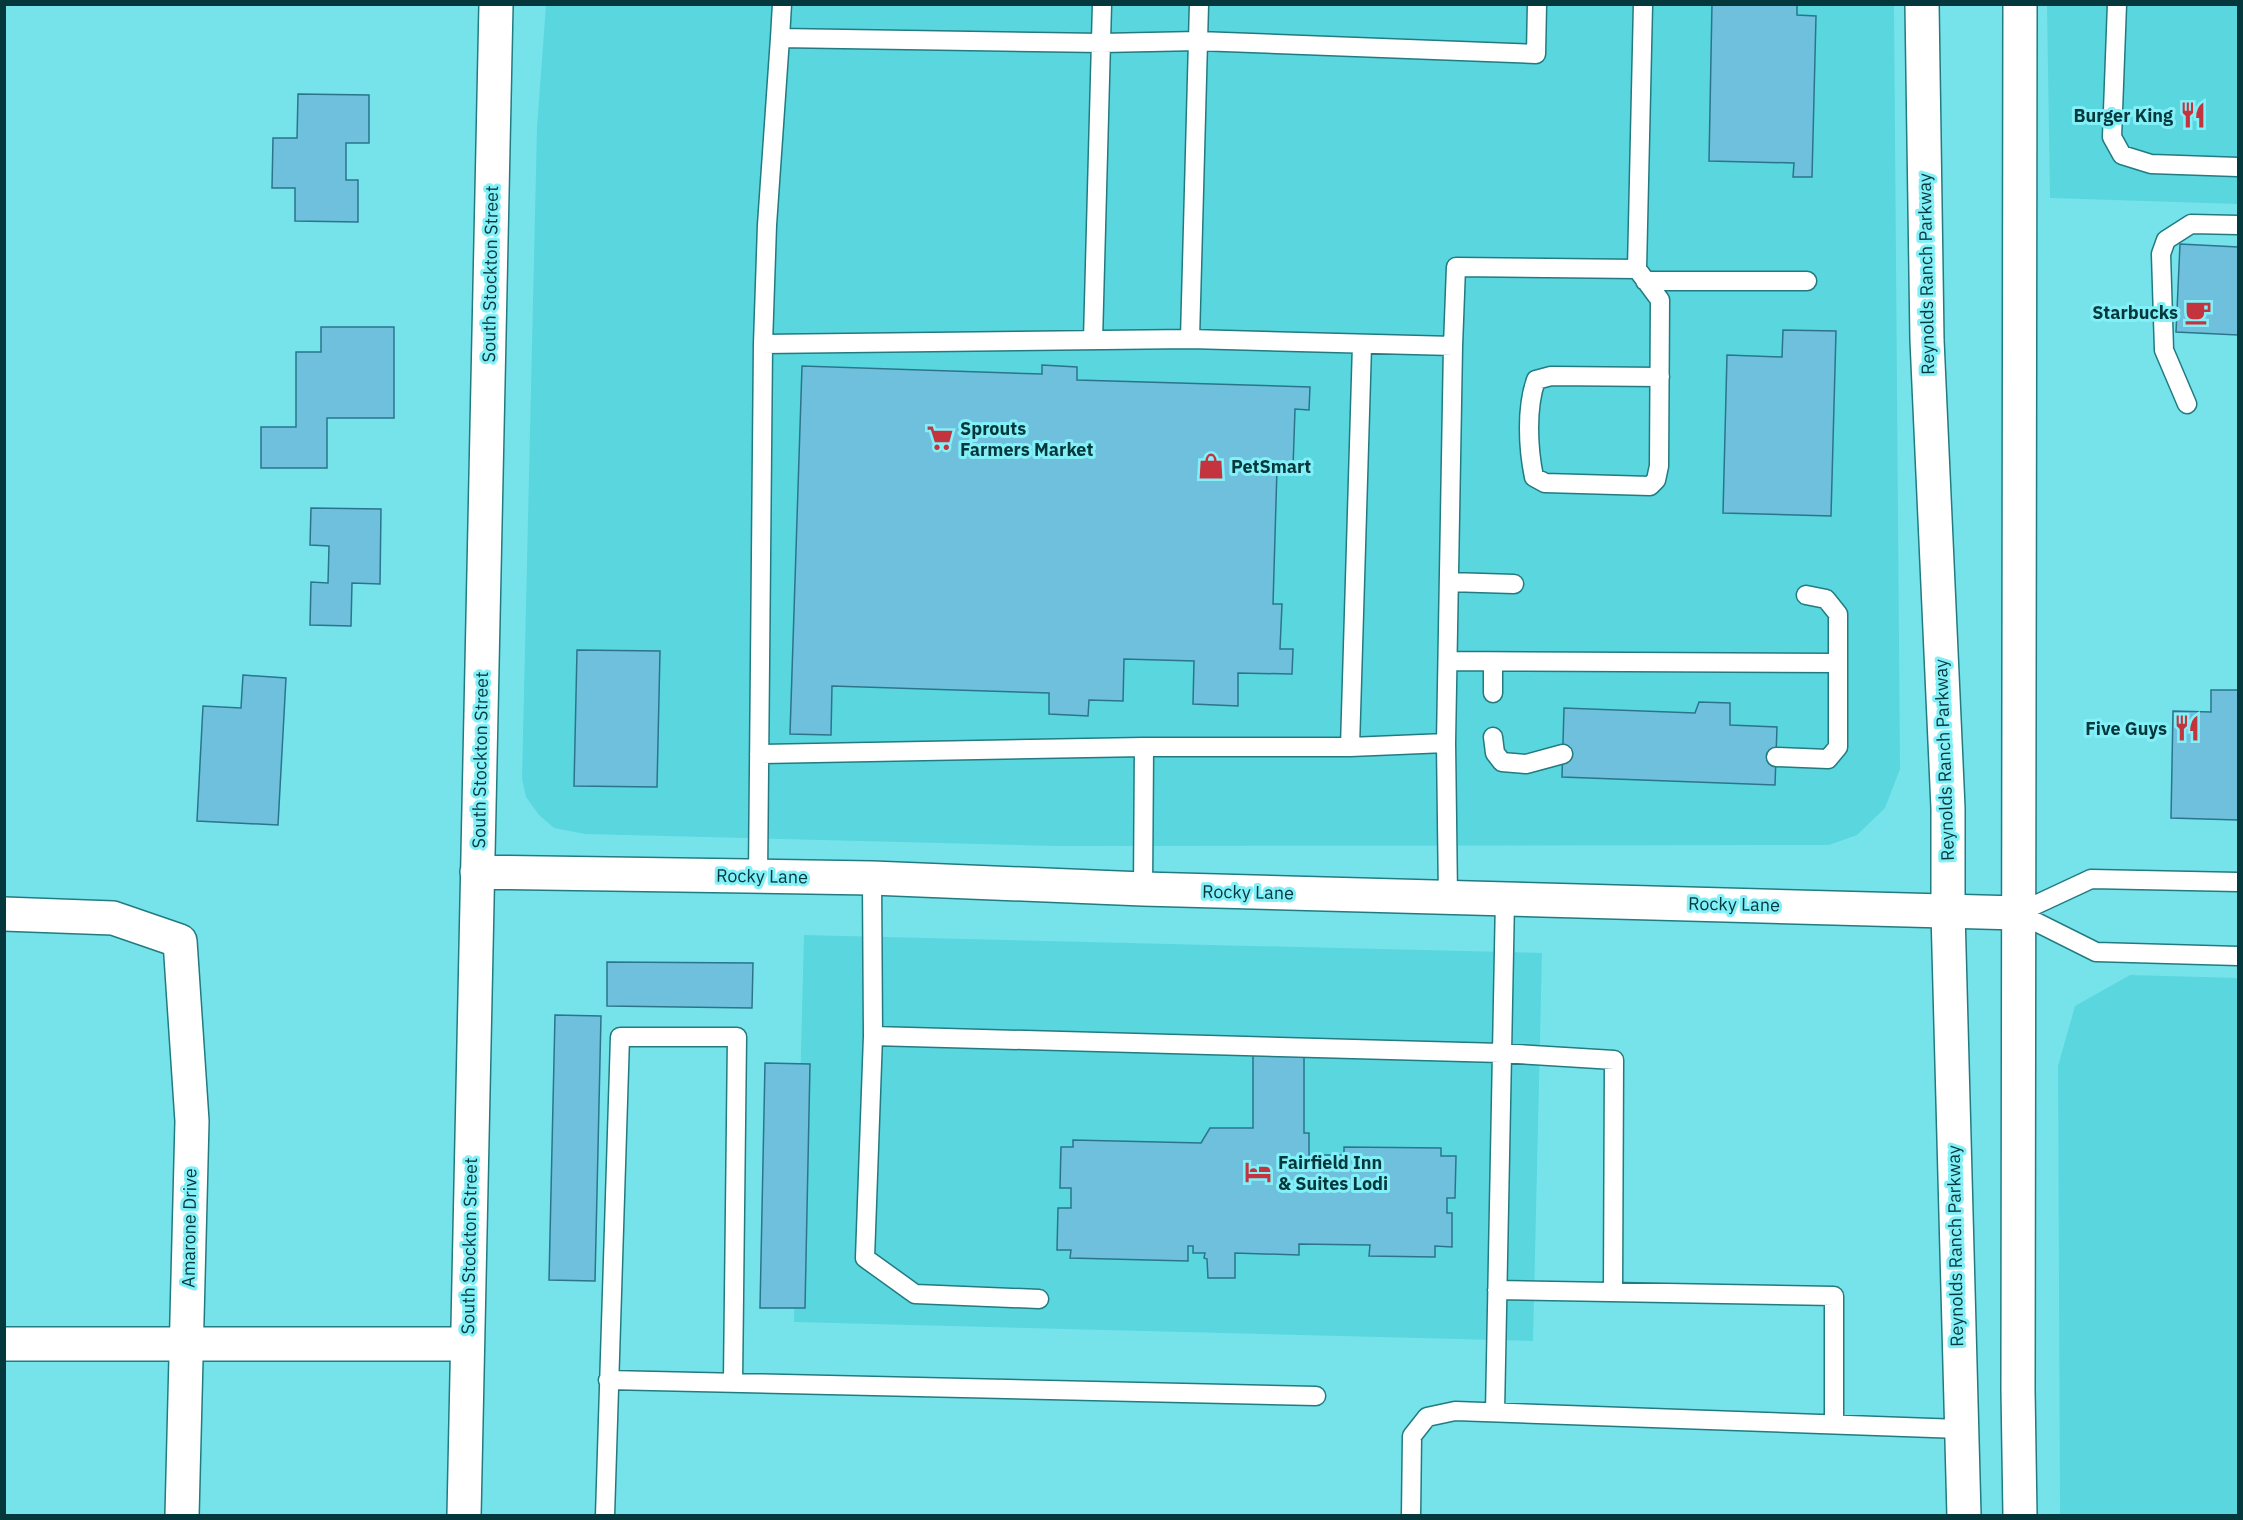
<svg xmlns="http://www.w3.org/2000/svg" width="2243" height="1520" viewBox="0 0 2243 1520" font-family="'IBM Plex Sans',sans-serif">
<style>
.built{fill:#5ad6df}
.building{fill:#6fc0dc;stroke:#2a758c;stroke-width:1.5}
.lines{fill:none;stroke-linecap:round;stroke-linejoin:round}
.lane-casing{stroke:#227b81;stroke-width:21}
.street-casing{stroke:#227b81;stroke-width:36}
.secondary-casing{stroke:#227b81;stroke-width:36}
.lane{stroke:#fff;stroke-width:18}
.street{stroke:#fff;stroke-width:33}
.secondary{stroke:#fff;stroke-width:33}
.labels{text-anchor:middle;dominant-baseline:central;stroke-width:6;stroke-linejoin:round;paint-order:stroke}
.poi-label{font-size:18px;font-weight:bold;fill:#05383c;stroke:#83f0f8;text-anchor:end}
.street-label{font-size:18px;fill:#05383c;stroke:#83f0f8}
</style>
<rect width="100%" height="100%" fill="#76e3eb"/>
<path class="built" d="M546,5H1894L1900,769L1885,808L1857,835L1829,845L1055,846L585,834L554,828L539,815L526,797L522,779L537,127Z
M2047,5H2238V204L2050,198Z
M804,935L1542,953L1533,1341L794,1322Z
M2130,975L2238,978V1515H2060L2058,1066L2075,1006Z"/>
<path class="building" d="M1712,4H1797V15L1816,16L1812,177H1793L1794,163L1709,161Z
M298,94L369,95V143H346V180H358V222L295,221V188H272L273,138H297Z
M2180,244L2238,247V335L2176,332Z
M321,327H394V418H327V468H261V427H296V352H321Z
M1783,330L1836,331L1831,516L1723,513L1727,355L1782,357Z
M1042,365L1077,367V380L1310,387L1309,410L1295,409L1293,468H1277L1273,604H1282L1280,649H1293L1292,674L1238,673V706L1193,704L1194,661L1124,659L1123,701L1089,700L1088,716L1049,714V693L832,686L831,735L790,734L802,366L1042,374Z
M311,508L381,509L380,584L352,583L351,626L310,625L311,582L328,583L329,546L310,545Z
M577,650L660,651L657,787L574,786Z
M243,675L286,678L278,825L197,821L203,706L241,708Z
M2211,690H2238V820L2171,818L2173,711L2211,712Z
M1699,702L1730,703V725L1777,727L1775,785L1562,777L1564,708L1695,713Z
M607,962L753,963L752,1008L607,1006Z
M555,1015L601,1016L595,1281L549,1280Z
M1253,1052H1304V1133H1309V1155H1344V1147L1441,1148V1156H1456L1455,1198H1447V1213H1452V1247L1435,1246V1257L1369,1256L1370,1245L1299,1244V1255L1235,1253V1278H1208L1207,1259L1204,1258L1205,1253H1193V1246H1188V1261L1070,1258L1071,1250H1057L1058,1208H1071V1188H1060L1061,1147H1073V1140L1201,1143L1210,1128H1253Z
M765,1063L810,1064L805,1308H760Z"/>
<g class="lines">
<g class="lane-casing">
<path id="lane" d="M2117,4L2112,137L2122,155L2151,164L2238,167
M780,38L782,4
M1637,269L1660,300L1659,466L1656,480L1650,486L1545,483L1534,477C1528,448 1526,408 1536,380L1551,376L1660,377
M1645,281H1807
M1093,340L1102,4
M763,344L1190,339
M1453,346L1456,267L1637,269L1643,4
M2187,404L2164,350L2161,254L2166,240L2191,224L2238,225
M1449,582L1514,584
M1448,661L1838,663
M1493,693V662
M1493,737L1495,753L1502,762L1526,764L1563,754
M1446,743L1453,346L1190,339L1198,41L1536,54L1537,4
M1350,747L1362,345
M759,754L1144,747
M1776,757L1828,759L1838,747V614L1826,599L1806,595
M758,876L763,344L767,225L780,38L1102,43L1198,41L1199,4
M872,878L873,1036L865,1258L915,1294L1039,1299
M1143,889L1144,747H1350L1446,743L1448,897
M2018,913L2096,952L2238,956
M2018,913L2091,879L2238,882
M873,1036L1501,1053L1614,1060L1613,1291
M1497,1290L1834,1296V1424
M608,1380L1316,1396
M1495,1412L1505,899
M605,1516L620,1037H737L733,1381
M1411,1516L1412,1436L1427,1417L1455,1411L1960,1429"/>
</g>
<g class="street-casing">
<path id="street" d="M477,872L872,878L1143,889L2018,913
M4,914L113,918L180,941L192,1121L182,1516
M4,1344H467
M464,1516L496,4"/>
</g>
<g class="secondary-casing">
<path id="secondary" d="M1922,4L1927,340L1948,808V912L1964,1516
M2020,4L2018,1390L2020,1516"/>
</g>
<use href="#lane" class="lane"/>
<use href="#street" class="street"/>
<use href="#secondary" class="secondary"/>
</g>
<defs>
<g id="restaurant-bare" transform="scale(2.07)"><path d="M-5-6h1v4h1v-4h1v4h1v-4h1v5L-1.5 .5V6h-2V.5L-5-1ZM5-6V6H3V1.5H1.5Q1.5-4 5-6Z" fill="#c4343e" stroke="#83f0f8" stroke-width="2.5" paint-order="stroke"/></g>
<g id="cafe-bare" transform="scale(2.07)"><path d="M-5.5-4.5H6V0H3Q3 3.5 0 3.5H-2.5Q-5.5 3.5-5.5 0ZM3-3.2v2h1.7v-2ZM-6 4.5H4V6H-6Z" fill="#c4343e" stroke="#83f0f8" stroke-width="2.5" paint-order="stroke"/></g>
<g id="supermarket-bare" transform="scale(2.07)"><path d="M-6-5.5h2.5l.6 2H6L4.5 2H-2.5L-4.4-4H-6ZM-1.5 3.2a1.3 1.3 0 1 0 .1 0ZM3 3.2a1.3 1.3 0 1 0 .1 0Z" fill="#c4343e" stroke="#83f0f8" stroke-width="2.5" paint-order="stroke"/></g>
<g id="shop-bare" transform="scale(2.07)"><path d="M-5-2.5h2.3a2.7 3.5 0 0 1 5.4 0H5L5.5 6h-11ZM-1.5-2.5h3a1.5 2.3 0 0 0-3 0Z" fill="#c4343e" stroke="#83f0f8" stroke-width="2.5" paint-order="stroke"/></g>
<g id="hotel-bare" transform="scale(2.07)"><path d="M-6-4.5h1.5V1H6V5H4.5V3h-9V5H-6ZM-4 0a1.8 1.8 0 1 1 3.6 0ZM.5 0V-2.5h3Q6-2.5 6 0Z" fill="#c4343e" stroke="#83f0f8" stroke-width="2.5" paint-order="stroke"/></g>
</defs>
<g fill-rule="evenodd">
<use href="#restaurant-bare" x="2193" y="115"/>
<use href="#cafe-bare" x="2198" y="312"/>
<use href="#supermarket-bare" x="940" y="438"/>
<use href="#shop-bare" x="1211" y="466"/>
<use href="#restaurant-bare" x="2187" y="728"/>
<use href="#hotel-bare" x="1258" y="1172"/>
</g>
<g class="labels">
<g class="poi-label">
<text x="2173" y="115">Burger King</text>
<text x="2178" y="312">Starbucks</text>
<text x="960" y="428" text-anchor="start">Sprouts<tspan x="960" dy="21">Farmers Market</tspan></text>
<text x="1231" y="466" text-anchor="start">PetSmart</text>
<text x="2167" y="728">Five Guys</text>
<text x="1278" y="1162" text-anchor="start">Fairfield Inn<tspan x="1278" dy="21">&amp; Suites Lodi</tspan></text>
</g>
<g class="street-label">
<text transform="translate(490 274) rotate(-89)">South Stockton Street</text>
<text transform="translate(1926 274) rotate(-91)">Reynolds Ranch Parkway</text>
<text transform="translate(480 760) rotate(-89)">South Stockton Street</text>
<text transform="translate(1944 760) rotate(-92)">Reynolds Ranch Parkway</text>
<text transform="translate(762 876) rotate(1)">Rocky Lane</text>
<text transform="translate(1248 892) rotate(1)">Rocky Lane</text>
<text transform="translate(1734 904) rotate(1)">Rocky Lane</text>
<text transform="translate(189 1228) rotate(-89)">Amarone Drive</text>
<text transform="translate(469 1246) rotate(-89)">South Stockton Street</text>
<text transform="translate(1955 1246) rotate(-91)">Reynolds Ranch Parkway</text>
</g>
</g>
<rect width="2243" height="1520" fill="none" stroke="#05383c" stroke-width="12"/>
</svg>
